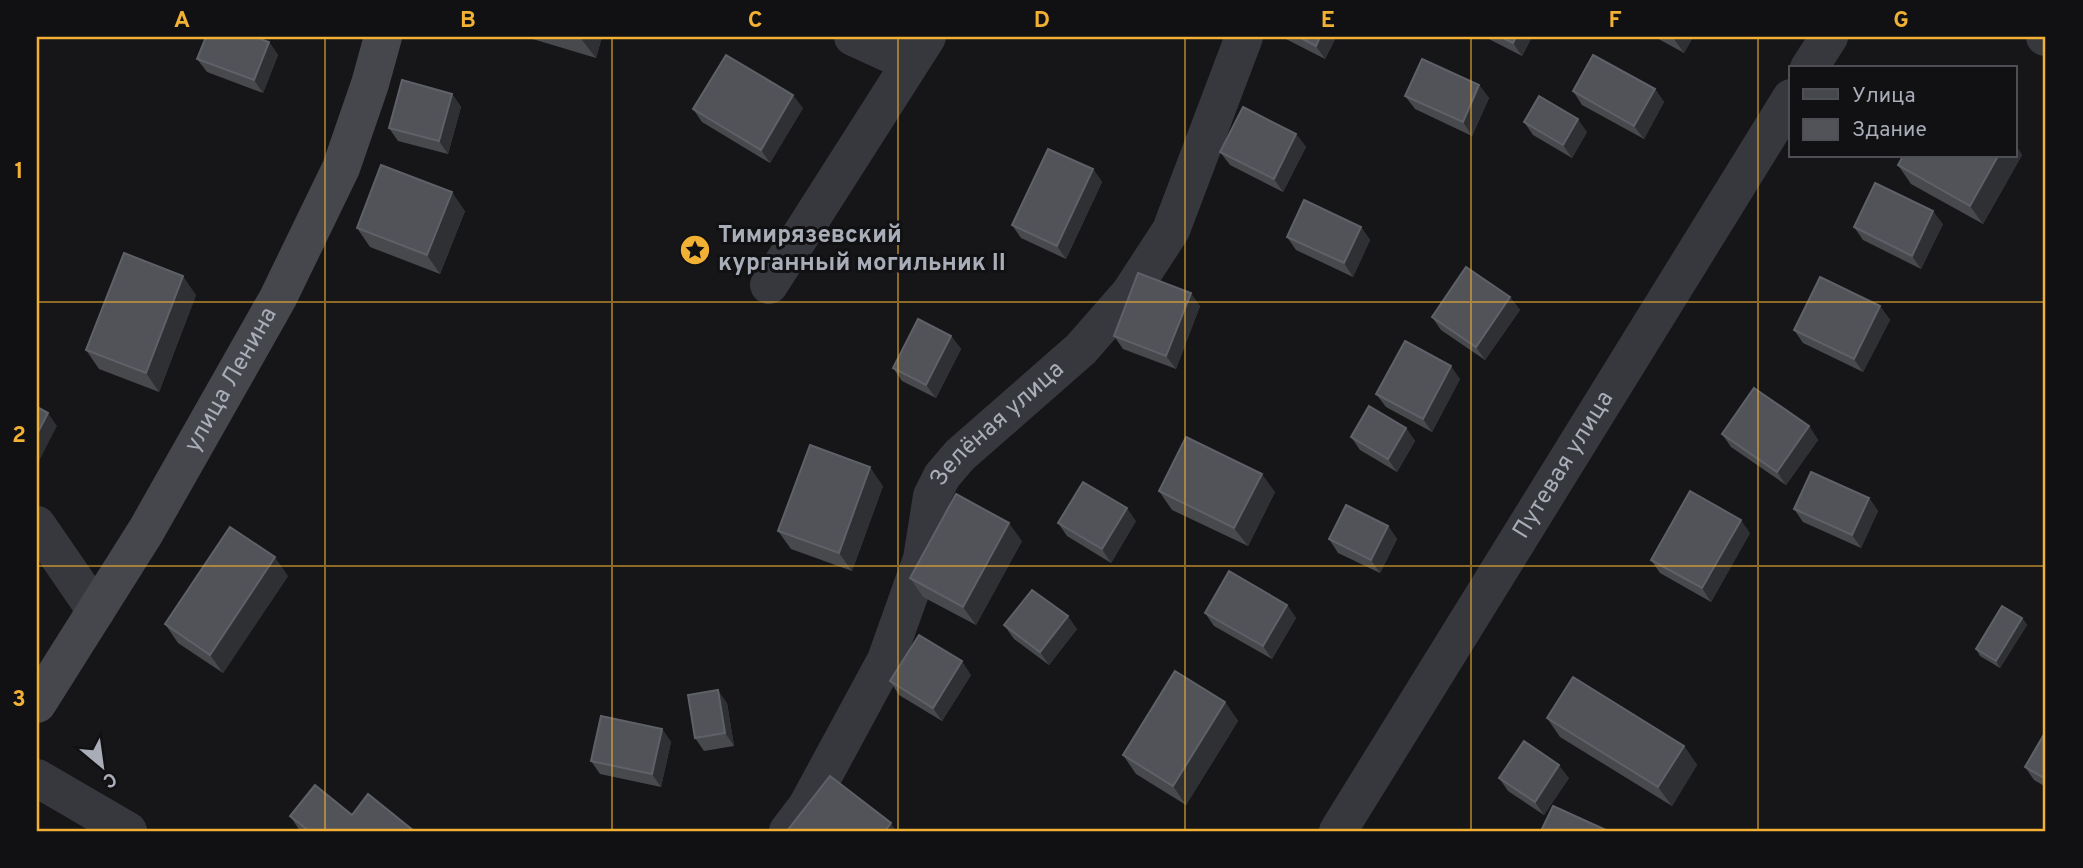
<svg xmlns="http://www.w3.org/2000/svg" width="2083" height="868" viewBox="0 0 2083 868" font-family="Overpass,sans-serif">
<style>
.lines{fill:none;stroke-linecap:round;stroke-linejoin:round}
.street{stroke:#37383d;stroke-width:38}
.secondary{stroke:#45474d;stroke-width:38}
.wall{fill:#47494d}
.shaded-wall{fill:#2f3033}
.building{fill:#525359;stroke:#5f6168;stroke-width:2}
.grid{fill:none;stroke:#f2b134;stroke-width:2;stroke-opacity:0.55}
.labels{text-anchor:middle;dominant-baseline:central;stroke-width:6;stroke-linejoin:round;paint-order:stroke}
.poi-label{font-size:24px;font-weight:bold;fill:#a8adb8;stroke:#111113;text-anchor:start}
.street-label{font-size:24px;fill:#a8adb8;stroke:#111113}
.neatline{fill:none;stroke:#f2b134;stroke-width:2.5}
.grid-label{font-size:23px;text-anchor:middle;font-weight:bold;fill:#f2b134}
</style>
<rect width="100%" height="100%" fill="#161618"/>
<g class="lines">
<g class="street">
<path d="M853,37L910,63"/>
<path d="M2045,37H2046"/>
<path d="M1809,68L1829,37"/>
<path d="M769,285L927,37"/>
<path d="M37,525L96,611"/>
<path d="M37,778L128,831"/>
<path id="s1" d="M788,831L807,806L886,660L922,559L932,496L942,476L960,455L1081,349L1130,293L1171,230L1244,37"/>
<path id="s2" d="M1338,831L1791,98"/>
</g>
<path class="secondary" id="s3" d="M37,704L146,531L278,298L341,168L370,84L383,37"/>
</g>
<path class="wall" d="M526,37H602L596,58Z
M1282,37H1336L1325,59Z
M1485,37H1532L1522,56Z
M1655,37H1693L1684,53Z
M269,42L278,55L263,93L207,72L197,59Z
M1479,85L1489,98L1472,136L1415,109L1405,96Z
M1655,89L1664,102L1644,139L1582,105L1573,91Z
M452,94L461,107L448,154L398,141L389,128Z
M803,108L770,163L702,122L693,109Z
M1524,122L1587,132L1572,158L1533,135Z
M1296,134L1306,147L1283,192L1230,165L1220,152Z
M2015,144L2022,155L1983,224L1911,184L1898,165L2015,156Z
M1093,169L1102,182L1066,259L1021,238L1012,225Z
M465,211L440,274L370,247L357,228Z
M1943,224L1921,269L1863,240L1854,227Z
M1361,227L1370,240L1353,277L1296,250L1287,237Z
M196,295L159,392L99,369L86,350Z
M1510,297L1520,310L1485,360L1441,330L1432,317Z
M1200,306L1176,369L1123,349L1114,336Z
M1880,306L1890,320L1863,372L1803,343L1794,330Z
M951,336L961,349L936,398L902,381L893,368Z
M1460,379L1432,432L1386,407L1376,394Z
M1809,426L1818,440L1786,485L1731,447L1722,434Z
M1406,428L1415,441L1397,472L1360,450L1351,437Z
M883,486L852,571L791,549L778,531Z
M1159,491L1275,492L1248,546L1172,510Z
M1869,498L1878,511L1861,548L1803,522L1794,509Z
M1136,521L1111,563L1067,536L1058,523Z
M1388,526L1397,539L1380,573L1338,553L1329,539Z
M1750,533L1711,602L1660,573L1651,560Z
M1022,541L976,625L923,597L910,578Z
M288,576L223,673L178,643L165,624Z
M1287,605L1296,618L1272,659L1214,626L1205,613Z
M2022,618L2027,625L2000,668L1980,656L1976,649Z
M1004,625L1077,629L1049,665L1014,639Z
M971,675L942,721L899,695L890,681Z
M1225,702L1238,721L1186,805L1136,774L1123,755Z
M727,703L734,746L704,751L695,738Z
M1547,718L1684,746L1697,765L1672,806L1560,737Z
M662,729L671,742L661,787L600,774L591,761Z
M2046,731V787L2034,780L2025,767Z
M1499,778H1569L1544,815L1508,791Z
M352,815L414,831H300L290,816Z"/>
<path class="shaded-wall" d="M583,37H602L596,58L582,40Z
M1320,37H1336L1325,59L1316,46Z
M1516,37H1532L1522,56L1513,43Z
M1676,37H1693L1684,53L1674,39Z
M269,42L278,55L263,93L254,80Z
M1479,85L1489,98L1472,136L1463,122Z
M1655,89L1664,102L1644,139L1634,126Z
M452,94L461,107L448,154L439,141Z
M793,95L803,108L770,163L761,150Z
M1578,119L1587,132L1572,158L1563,145Z
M1296,134L1306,147L1283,192L1274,179Z
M2015,144L2022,155L1983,224L1970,206L1998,156H2015Z
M1093,169L1102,182L1066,259L1057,246Z
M452,192L465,211L440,274L427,255Z
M1933,211L1943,224L1921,269L1912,256Z
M1361,227L1370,240L1353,277L1344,263Z
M183,276L196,295L159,392L146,373Z
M1191,293L1200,306L1176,369L1166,356Z
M1510,297L1520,310L1485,360L1476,347Z
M1880,306L1890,320L1863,372L1854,359Z
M951,336L961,349L936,398L926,385Z
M1451,366L1460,379L1432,432L1423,419Z
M48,413L57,426L37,465V434Z
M1809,426L1818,440L1786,485L1777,472Z
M1406,428L1415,441L1397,472L1388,459Z
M870,467L883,486L852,571L839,553Z
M1262,474L1275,492L1248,546L1234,528Z
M1869,498L1878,511L1861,548L1852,535Z
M1127,508L1136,521L1111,563L1102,549Z
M1741,520L1750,533L1711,602L1702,588Z
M1009,523L1022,541L976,625L963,607Z
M1388,526L1397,539L1380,573L1371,560Z
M275,557L288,576L223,673L210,655Z
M1287,605L1296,618L1272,659L1263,646Z
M1068,616L1077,629L1049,665L1040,652Z
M2022,618L2027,625L2000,668L1996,661Z
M962,661L971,675L942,721L933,708Z
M718,690L727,703L734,746L725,733Z
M1225,702L1238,721L1186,805L1173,786Z
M662,729L671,742L661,787L652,774Z
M1684,746L1697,765L1672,806L1658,787Z
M1559,765L1569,778L1544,815L1535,802Z
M891,823L896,831H885Z"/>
<path class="building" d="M206,37H255L269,42L254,80L197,59Z
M1299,37H1320L1316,46Z
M1501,37H1516L1513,43Z
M726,55L793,95L761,150L693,109Z
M1593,55L1655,89L1634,126L1573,91Z
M1422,59L1479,85L1463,122L1405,96Z
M402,80L452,94L439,141L389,128Z
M1539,96L1578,119L1563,145L1524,122Z
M1243,107L1296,134L1274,179L1220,152Z
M1048,149L1093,169L1057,246L1012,225Z
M1903,156H1998L1970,206L1898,165Z
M381,165L452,192L427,255L357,228Z
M1875,183L1933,211L1912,256L1854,227Z
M1304,200L1361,227L1344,263L1287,237Z
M124,253L183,276L146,373L86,350Z
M1466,267L1510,297L1476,347L1432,317Z
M1138,273L1191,293L1166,356L1114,336Z
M1820,277L1880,306L1854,359L1794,330Z
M918,319L951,336L926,385L893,368Z
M1405,341L1451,366L1423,419L1376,394Z
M1754,388L1809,426L1777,472L1722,434Z
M1369,406L1406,428L1388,459L1351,437Z
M37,407L48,413L37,434Z
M1186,437L1262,474L1234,528L1159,491Z
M810,445L870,467L839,553L778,531Z
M1811,472L1869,498L1852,535L1794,509Z
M1083,482L1127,508L1102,549L1058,523Z
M1690,491L1741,520L1702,588L1651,560Z
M956,494L1009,523L963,607L910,578Z
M1346,505L1388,526L1371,560L1329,539Z
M230,527L275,557L210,655L165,624Z
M1229,571L1287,605L1263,646L1205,613Z
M1032,590L1068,616L1040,652L1004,625Z
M2002,606L2022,618L1996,661L1976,649Z
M919,635L962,661L933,708L890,681Z
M1175,671L1225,702L1173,786L1123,755Z
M1573,677L1684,746L1658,787L1547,718Z
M718,690L725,733L695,738L688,695Z
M601,716L662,729L652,774L591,761Z
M2046,731V779L2025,767Z
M1524,741L1559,765L1535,802L1499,778Z
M830,776L891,823L885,831H787Z
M315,785L352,815L368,794L414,831H309L290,816Z
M1553,806L1608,831H1541Z"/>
<path class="grid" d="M325,37V831M612,37V831M898,37V831M1185,37V831M1471,37V831M1758,37V831M37,302H2046M37,566H2046"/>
<defs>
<g id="sight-disc" transform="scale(1.575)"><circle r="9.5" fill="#f2b134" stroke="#111113"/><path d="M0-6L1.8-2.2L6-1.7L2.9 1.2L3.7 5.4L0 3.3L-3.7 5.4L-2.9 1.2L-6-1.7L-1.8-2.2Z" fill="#111"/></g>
</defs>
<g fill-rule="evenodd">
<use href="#sight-disc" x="695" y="250"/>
</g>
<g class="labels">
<g class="poi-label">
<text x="718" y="236">Тимирязевский<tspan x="718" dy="28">курганный могильник II</tspan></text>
</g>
<g class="street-label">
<text stroke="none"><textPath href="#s3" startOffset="378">улица Ленина</textPath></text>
<text stroke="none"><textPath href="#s1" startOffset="467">Зелёная улица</textPath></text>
<text stroke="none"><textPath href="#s2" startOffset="430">Путевая улица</textPath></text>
</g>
</g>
<rect width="2083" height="868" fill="none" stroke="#111113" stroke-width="77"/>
<rect x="1789" y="66" width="228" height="91" fill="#111113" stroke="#4d4f55" stroke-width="2"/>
<rect x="1803" y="89" width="35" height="10" fill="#45474d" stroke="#4d4f55" stroke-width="2"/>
<text x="1852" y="102" font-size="21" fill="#a8adb8">Улица</text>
<rect x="1803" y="119" width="35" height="21" fill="#525359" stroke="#4d4f55" stroke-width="2"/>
<text x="1852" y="136" font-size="21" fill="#a8adb8">Здание</text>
<g transform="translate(102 766) rotate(151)" stroke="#111113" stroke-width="5" paint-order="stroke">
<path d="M0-5L12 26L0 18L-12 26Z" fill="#a8adb8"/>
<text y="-10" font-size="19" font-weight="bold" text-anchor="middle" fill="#a8adb8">С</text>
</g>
<rect x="38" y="38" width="2006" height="792" class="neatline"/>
<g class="grid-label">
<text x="182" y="27">A</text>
<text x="468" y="27">B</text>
<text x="755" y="27">C</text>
<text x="1042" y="27">D</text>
<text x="1328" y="27">E</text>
<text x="1615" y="27">F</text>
<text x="1901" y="27">G</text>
<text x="19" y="178">1</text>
<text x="19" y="442">2</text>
<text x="19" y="706">3</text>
</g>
</svg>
